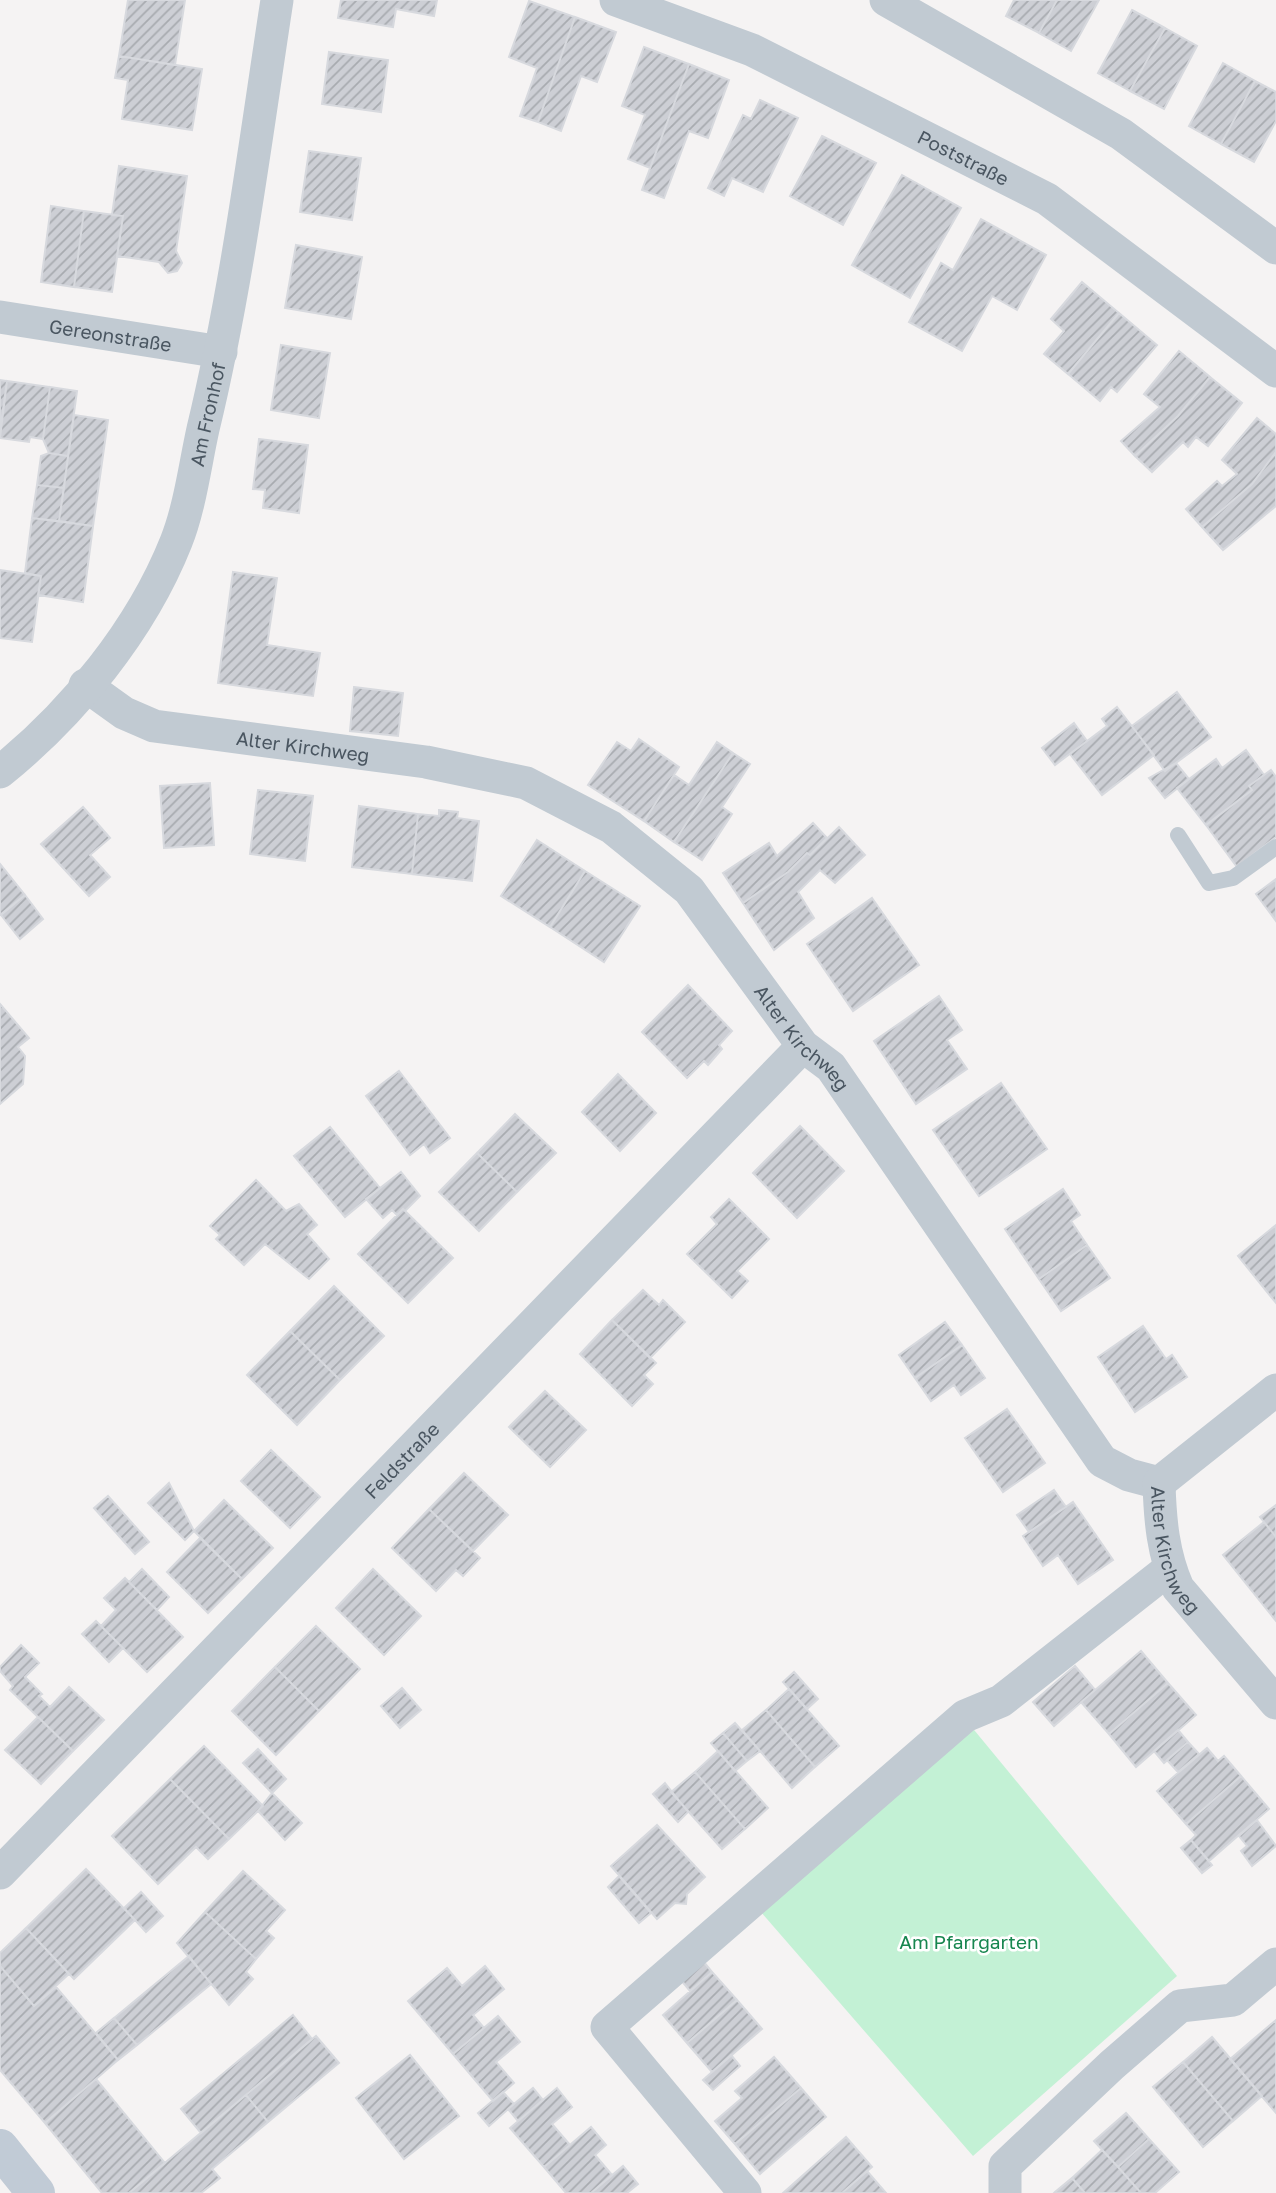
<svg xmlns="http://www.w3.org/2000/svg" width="1276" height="2193" viewBox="0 0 1276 2193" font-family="'Golos Text',sans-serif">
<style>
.green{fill:#c3f1d5}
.building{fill:url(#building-hatch);stroke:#d7d9de;stroke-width:2}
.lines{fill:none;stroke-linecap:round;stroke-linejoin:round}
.service{stroke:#c1cad2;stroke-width:16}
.minor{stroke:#c1cad2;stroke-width:33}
.secondary{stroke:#c1cbd6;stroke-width:38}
.labels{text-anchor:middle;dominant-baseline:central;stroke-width:5;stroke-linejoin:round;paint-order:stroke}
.street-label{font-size:19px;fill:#4a5661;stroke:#fff}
.park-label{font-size:19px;fill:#17864f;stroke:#fff}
</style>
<defs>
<pattern id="building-hatch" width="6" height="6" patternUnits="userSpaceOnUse" patternTransform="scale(1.75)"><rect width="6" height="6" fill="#cdcfd5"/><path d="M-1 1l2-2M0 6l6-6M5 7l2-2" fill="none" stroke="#a8abb0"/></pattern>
</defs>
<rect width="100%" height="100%" fill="#f5f3f3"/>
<path class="green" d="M970,1725L1177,1976L973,2156L760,1911Z"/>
<path class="building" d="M128,0H185L175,65L119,56Z
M341,0H437L434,16L396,9L393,27L338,18Z
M1014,0H1057L1039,33L1006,16Z
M1057,0H1099L1071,51L1039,33Z
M529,1L575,17L538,122L520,116L537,68L509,57Z
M1132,10L1165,28L1130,91L1098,73Z
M575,17L616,32L597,82L581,76L561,131L538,122Z
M1165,28L1197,46L1164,109L1130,91Z
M644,47L689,64L650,168L628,159L645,115L622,106Z
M329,52L388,60L381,112L322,104Z
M119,56L202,69L192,130L122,119L128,80L115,78Z
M1223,63L1255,81L1221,144L1189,126Z
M689,64L729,80L708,138L689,131L664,198L642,190Z
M1255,81L1276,92V121L1254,162L1221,144Z
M760,100L798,118L763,192L732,178L724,196L708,188L743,115L751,119Z
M822,136L876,163L843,225L790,196Z
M309,151L361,158L352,220L300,212Z
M119,166L187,176L176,251L182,263L177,271L168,273L159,262L117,256L123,216L112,215Z
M902,175L961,208L910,298L852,265Z
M51,206L84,211L74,287L41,282Z
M84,211L123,216L112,292L74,287Z
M981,219L1046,255L1017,310L992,296L962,351L909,322L941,263L953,270Z
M296,245L362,257L351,319L285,308Z
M1082,282L1119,313L1068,374L1044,354L1064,331L1051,319Z
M1119,313L1157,345L1117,392L1111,387L1100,401L1068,374Z
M281,345L330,353L319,418L271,410Z
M1179,351L1210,377L1178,416L1135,456L1121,441L1160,407L1144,394Z
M1210,377L1242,403L1208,446L1196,437L1188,447L1183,442L1152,472L1135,456L1178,416Z
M0,380L7,381L0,431Z
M7,381L50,387L43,439L30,437L29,442L0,438Z
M50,387L77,391L68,456L49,453L43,439Z
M74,415L108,420L93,526L59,521Z
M1257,418L1276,434V452L1252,484L1202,527L1186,509L1217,481L1222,486L1237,474L1222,460Z
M259,439L308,445L299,513L263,508L265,490L253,489Z
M1276,452V506L1223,550L1202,527L1252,484Z
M49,453L68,456L64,488L37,485L41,456Z
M37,485L64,488L59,521L32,518Z
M32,518L93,526L83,602L38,595L41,576L25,573Z
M0,570L41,576L32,642L0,638Z
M233,572L277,578L267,645L320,653L313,696L218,683Z
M354,687L403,693L398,736L350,731Z
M1177,692L1211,737L1165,771L1132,726Z
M1117,707L1154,755L1102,795L1070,754L1107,726L1102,719Z
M1074,723L1087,741L1055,765L1042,748Z
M639,739L679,767L644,821L588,785L617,742L631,751Z
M717,742L733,753L674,842L644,821L674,775L689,785Z
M1246,750L1264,775L1249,786L1252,790L1206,825L1177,788L1216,759L1222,768Z
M733,753L750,764L722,807L732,814L702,860L674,842Z
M1176,763L1189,779L1165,798L1149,778Z
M1271,770L1276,777V837L1237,867L1206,825L1252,790L1249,786Z
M210,783L214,845L164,848L160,786Z
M258,790L313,796L305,861L250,854Z
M359,806L418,814L412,874L352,867Z
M83,807L110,838L90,855L110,877L89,896L41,844Z
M439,810L458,812L457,818L479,821L472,881L412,874L418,814L439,816Z
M813,823L827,838L810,855L807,853L788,872L743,903L723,873L769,843L777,856Z
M839,827L865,855L835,883L820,870L798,892L814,918L774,950L743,903L788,872L807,853L810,855Z
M537,840L585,871L550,927L501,896Z
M0,864L25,895L0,915Z
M585,871L640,906L604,962L550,927Z
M1276,879V921L1256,894Z
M25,895L43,919L20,939L1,915Z
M872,898L919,965L853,1011L807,944Z
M688,985L732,1031L719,1045L722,1049L708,1065L704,1061L687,1078L642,1032Z
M939,996L962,1030L947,1040L967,1069L916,1104L874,1041Z
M0,1004L29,1038L18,1047L25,1056L23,1084L0,1104Z
M399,1071L450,1138L430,1153L424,1144L410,1155L366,1096Z
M618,1074L656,1113L620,1151L582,1112Z
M1001,1083L1047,1149L979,1196L933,1130Z
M515,1114L556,1153L517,1192L477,1153Z
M800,1126L844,1171L797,1218L753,1173Z
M330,1127L380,1188L345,1217L294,1156Z
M477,1153L517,1192L479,1231L439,1192Z
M401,1172L420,1196L405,1211L403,1209L397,1215L392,1210L383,1218L366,1199Z
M256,1180L286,1211L299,1204L317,1225L307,1234L329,1259L309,1279L265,1244L244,1265L216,1239L220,1235L210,1226Z
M1063,1189L1080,1215L1071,1221L1087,1245L1039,1279L1005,1229Z
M729,1199L769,1239L737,1271L748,1281L732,1298L687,1254L717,1224L711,1217Z
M403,1209L453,1258L408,1303L358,1254Z
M1276,1225V1303L1238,1256Z
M1087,1245L1110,1278L1061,1311L1039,1279Z
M334,1286L384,1336L340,1380L290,1331Z
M643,1290L659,1305L663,1300L685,1322L650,1358L612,1320Z
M612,1320L656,1363L644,1375L653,1384L632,1406L580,1354Z
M945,1322L962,1345L915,1378L899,1355Z
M1143,1326L1166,1359L1172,1355L1187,1377L1135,1412L1098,1357Z
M290,1331L340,1380L297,1425L247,1375Z
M962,1345L985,1378L961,1395L954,1385L931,1401L915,1378Z
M545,1391L586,1430L550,1467L509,1427Z
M1007,1409L1045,1463L1003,1492L965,1438Z
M271,1450L320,1497L290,1528L241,1481Z
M464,1473L508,1515L473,1551L429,1509Z
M169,1483L194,1531L185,1540L148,1503Z
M1054,1490L1066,1507L1029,1532L1017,1515Z
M108,1496L149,1542L135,1554L94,1508Z
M224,1500L273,1548L242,1579L194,1531Z
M1073,1502L1113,1560L1078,1584L1058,1555L1043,1566L1023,1536Z
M1276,1505V1537L1260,1517Z
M429,1509L480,1558L463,1576L456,1570L436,1591L392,1548Z
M1264,1522L1276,1537V1621L1223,1555Z
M200,1538L242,1579L208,1613L167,1572Z
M142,1569L169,1597L157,1610L129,1582Z
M373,1569L421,1616L384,1655L336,1608Z
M125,1578L183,1637L147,1672L101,1626L116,1610L104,1598Z
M96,1621L123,1648L109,1662L82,1634Z
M316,1626L360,1669L319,1711L275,1667Z
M21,1645L39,1663L25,1677L42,1694L39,1696L50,1707L69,1687L104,1720L73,1751L10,1690L13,1686L0,1671V1667Z
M1141,1651L1168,1683L1109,1734L1081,1702Z
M1075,1666L1095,1690L1054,1726L1033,1702Z
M275,1667L319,1711L276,1755L232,1711Z
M794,1672L818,1699L807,1709L783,1682Z
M1168,1683L1196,1715L1136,1767L1109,1734Z
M402,1688L421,1710L400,1728L381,1706Z
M789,1689L839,1746L815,1767L766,1710Z
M766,1710L815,1767L792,1788L742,1730Z
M38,1717L73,1751L41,1784L5,1750Z
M735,1723L760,1751L747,1761L723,1733Z
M1178,1730L1188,1742L1164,1763L1154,1751Z
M723,1733L747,1761L735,1771L711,1743Z
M1188,1742L1199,1754L1178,1772L1167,1760Z
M204,1746L263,1806L229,1839L170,1779Z
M1207,1748L1218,1761L1224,1756L1241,1776L1186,1824L1157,1791Z
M258,1749L286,1779L272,1793L243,1763Z
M718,1751L768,1808L745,1829L695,1772Z
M695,1772L745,1829L722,1849L671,1792Z
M1241,1776L1269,1809L1209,1861L1191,1840L1196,1835L1186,1824Z
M170,1779L229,1839L208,1859L196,1847L158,1884L112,1836Z
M665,1783L688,1812L678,1822L653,1794Z
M272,1793L302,1823L285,1840L258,1811Z
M1257,1820L1276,1846L1252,1866L1241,1851L1247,1846L1239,1836Z
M657,1825L705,1877L687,1894L686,1904L675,1903L657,1919L611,1866Z
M1191,1840L1212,1865L1202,1873L1181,1848Z
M86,1869L135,1920L74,1979L26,1928Z
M243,1871L285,1910L266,1931L274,1938L256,1959L205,1912Z
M619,1876L651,1913L639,1923L608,1887Z
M141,1892L163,1916L146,1932L124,1908Z
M205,1912L256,1959L246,1972L253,1979L229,2005L177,1943Z
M26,1928L69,1974L34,2006L0,1966V1953Z
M189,1956L211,1984L137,2045L114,2018Z
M703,1961L712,1972L690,1991L681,1980Z
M0,1966L34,2006L56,1987L118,2060L45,2123L0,2070Z
M485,1966L504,1989L473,2015L484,2028L453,2054L408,2001L447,1968L462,1986Z
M712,1972L737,2000L687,2043L663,2015Z
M737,2000L762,2029L712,2072L687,2043Z
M293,2015L312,2039L201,2133L181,2109Z
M498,2016L520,2042L496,2062L514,2083L493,2101L453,2054Z
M114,2018L137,2045L118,2060L96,2033Z
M1276,2020V2113L1230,2059Z
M316,2036L339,2063L268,2122L246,2095Z
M1212,2037L1262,2096L1233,2121L1183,2062Z
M410,2055L459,2116L404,2159L356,2098Z
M731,2055L740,2066L713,2090L703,2080Z
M774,2057L801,2088L735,2144L715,2121L742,2098L735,2091Z
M1183,2062L1233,2121L1203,2147L1153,2087Z
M96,2079L165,2163L129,2193H102L45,2123Z
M533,2088L543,2100L518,2121L508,2109Z
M557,2088L572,2107L552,2124L570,2145L544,2167L510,2128Z
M801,2088L826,2117L760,2174L735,2144Z
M503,2092L514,2104L489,2126L478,2113Z
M246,2095L268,2122L212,2169L220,2178L201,2193H129Z
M1126,2113L1149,2139L1118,2167L1094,2141Z
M591,2127L606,2145L595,2155L612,2175L591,2193H566L544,2167Z
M846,2137L872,2167L842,2193H783Z
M1149,2139L1179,2172L1155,2193H1141L1118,2167Z
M1102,2150L1118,2167L1141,2193H1085L1072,2178Z
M623,2166L638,2184L627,2193H591Z
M867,2171L886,2193H842Z
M1072,2178L1085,2193H1054L1055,2192Z"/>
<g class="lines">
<path class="service" d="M1178,835L1209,883L1233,878L1276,847"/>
<g class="minor">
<path id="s1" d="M616,0L752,50L1047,199L1276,371"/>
<path d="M886,0L1121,134L1276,248"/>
<path id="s2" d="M0,317L221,352"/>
<path id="s3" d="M85,685L124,713L154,726L426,762L526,783L611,827L689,890L803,1046L831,1067L1102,1461L1129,1475L1159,1483"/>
<path id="s4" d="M0,772C73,713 141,630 176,542C190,507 195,465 203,429C237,288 255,143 277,0"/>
<path id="s5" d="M1159,1483C1160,1520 1163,1554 1178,1588L1276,1703"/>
<path d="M1159,1483L1276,1390"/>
<path id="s6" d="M0,1873L803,1046"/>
<path d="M745,2193L607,2027L965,1716L1001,1701L1169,1569"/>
<path d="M1005,2193V2166L1112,2065L1180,2006L1233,2000L1276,1964"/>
</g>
<path class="secondary" d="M0,2148L36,2193"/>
</g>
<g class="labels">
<g class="street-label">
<text stroke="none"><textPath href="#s1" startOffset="382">Poststraße</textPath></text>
<text stroke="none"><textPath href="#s2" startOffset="112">Gereonstraße</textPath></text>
<text stroke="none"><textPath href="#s4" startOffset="424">Am Fronhof</textPath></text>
<text stroke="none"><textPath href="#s3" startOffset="231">Alter Kirchweg</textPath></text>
<text stroke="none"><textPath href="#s3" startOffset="840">Alter Kirchweg</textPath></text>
<text stroke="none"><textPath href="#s6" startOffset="576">Feldstraße</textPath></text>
<text stroke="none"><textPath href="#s5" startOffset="70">Alter Kirchweg</textPath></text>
</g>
<g class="park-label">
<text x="969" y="1941">Am Pfarrgarten</text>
</g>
</g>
</svg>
